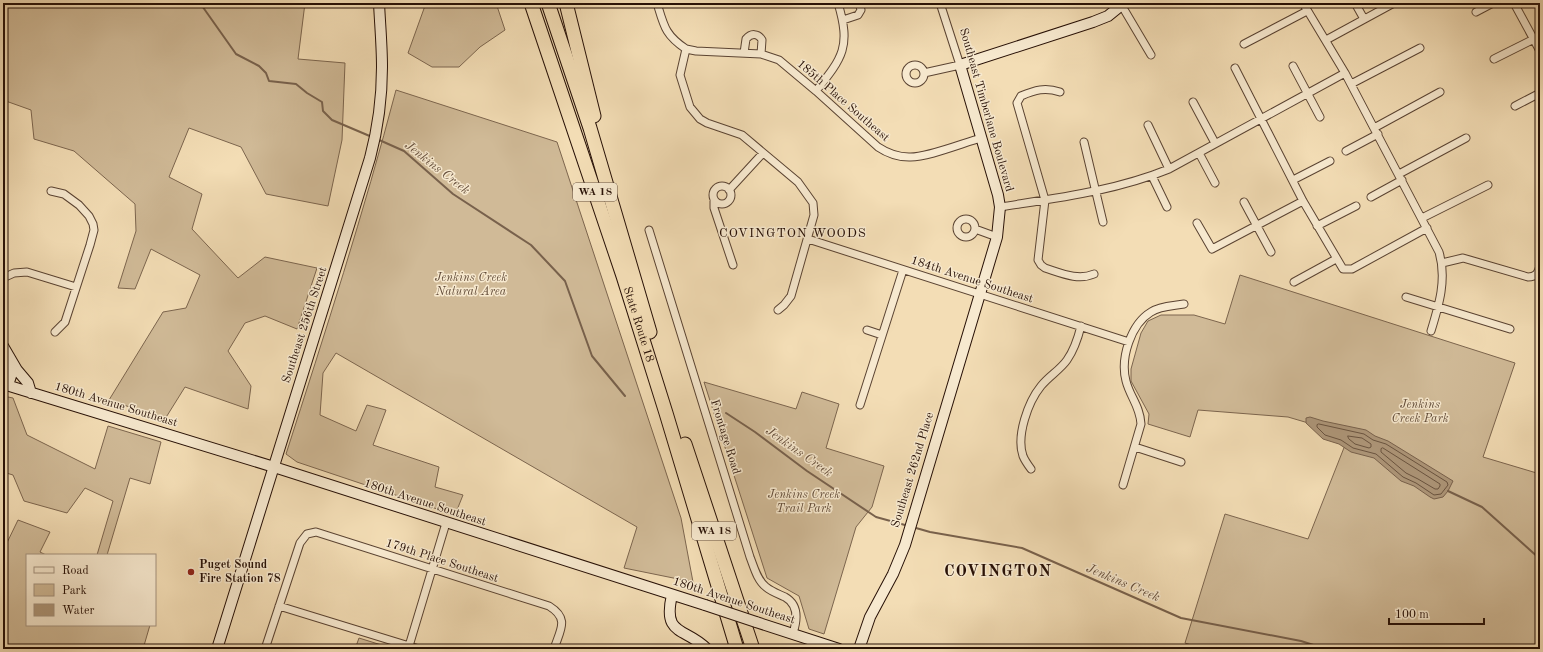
<svg xmlns="http://www.w3.org/2000/svg" width="1543" height="652" viewBox="0 0 1543 652" font-family="'Old Standard TT',serif">
<style>
.green{fill:#d0ba97;stroke:#7c654e}
.water{fill:#ae977a;stroke:#78614c}
.lines{fill:none;stroke-linecap:round;stroke-linejoin:round}
.shore{stroke:#6a5440;stroke-width:1}
.stream{stroke:#78614c;stroke-width:2}
.street-casing{stroke:#5a4332;stroke-width:9}
.secondary-casing{stroke:#271006;stroke-width:12}
.highway-casing{stroke:#271006;stroke-width:15}
.street{stroke:#f7e9cf;stroke-width:7}
.secondary{stroke:#f7e9cf;stroke-width:10}
.highway{stroke:#f3ddb5;stroke-width:13}
.secondary-bridge-casing{stroke:#271006;stroke-width:12;stroke-linecap:butt}
.secondary-bridge{stroke:#f7e9cf;stroke-width:10}
.poi-dot{fill:#8f2418;stroke:#f7e9cf;stroke-width:1.5}
.labels{text-anchor:middle;dominant-baseline:central;stroke-width:3;stroke-linejoin:round;paint-order:stroke}
.shield{fill:#f7e9cf;stroke:#655142;stroke-width:1}
.shield-label{font-size:11px;font-weight:bold;fill:#271006}
.street-label{font-size:12px;fill:#271006;stroke:#f7e9cf}
.park-label{font-size:12px;font-style:italic;fill:#624c39;stroke:#f7e9cf}
.poi-label{font-size:12px;font-weight:bold;fill:#271006;stroke:#f7e9cf;text-anchor:start}
.water-label{font-size:13px;font-style:italic;fill:#644d3a;stroke:#f7e9cf}
.neighbourhood-label{font-size:13px;letter-spacing:1px;fill:#271006;stroke:#f7e9cf}
.district-label{font-size:16px;font-weight:bold;letter-spacing:1px;fill:#271006;stroke:#f7e9cf}
</style>
<rect width="100%" height="100%" fill="#f3ddb5"/>
<filter id="stains"><feTurbulence type="fractalNoise" baseFrequency=".005" numOctaves="4"/><feColorMatrix values="0 0 0 0 .2 0 0 0 0 .09 0 0 0 0 .02 0 0 0 .5 -.17"/></filter>
<radialGradient id="worn" r=".72"><stop offset=".6" stop-color="#630" stop-opacity="0"/><stop offset="1" stop-color="#630" stop-opacity=".3"/></radialGradient>
<path class="green" d="M3,3H305L298,59L345,63L342,140L328,206L266,194L241,147L189,128L169,177L202,194L192,229L238,278L265,257L317,268L297,329L265,316L245,323L228,351L251,386L248,409L185,387L165,419L109,400L163,312L186,308L200,275L151,249L135,289L118,288L136,231L135,204L74,151L34,139L31,110L3,100Z
M426,3H496L505,30L480,47L459,67H432L408,53Z
M396,90L557,142L681,518L693,582L624,568L637,527L336,353L323,373L320,415L356,431L367,405L386,410L373,445L439,467L435,487L463,495L455,515L297,462L286,454C325,333 364,212 396,90Z
M1240,275L1515,363L1483,457L1540,474V649H1204L1185,643L1225,514L1308,539L1349,435L1288,417L1198,410L1190,437L1148,424L1149,414L1131,381V369L1141,333L1148,321L1161,315H1194L1225,324Z
M704,382L796,409L802,392L839,404L826,448L884,466L872,507L856,527L824,634L809,629L799,596L767,578Z
M3,396L13,398L27,435L95,469L108,426L161,442L150,484L130,478L107,555H97L113,501L85,488L67,513L24,501L13,475L3,472Z
M18,520L50,532L40,552L46,555H27V625H150L143,649H3V551Z
M359,638L391,648L402,649H355Z"/>
<path class="water" d="M1310,417L1323,421L1366,430L1375,436L1388,441L1453,481L1448,491L1443,497L1434,499L1430,497L1414,486L1401,481L1374,458L1351,452L1339,444L1323,439L1306,423V418Z"/>
<g class="lines">
<path class="shore" d="M1319,424L1364,434L1373,440L1386,444L1447,482L1448,485L1441,494L1434,495L1416,483L1403,477L1376,454L1353,448L1341,440L1325,435L1317,427V425Z
M1348,436L1362,438L1371,444V447L1369,448L1355,444L1349,439Z
M1383,448L1440,484V486L1438,489H1435L1418,479L1406,473L1381,452V449Z"/>
<path class="stream" d="M200,3L236,54L259,66L266,73L269,81L296,84L307,93L322,102L323,111L332,120L372,137
M377,139L404,151L453,194L531,245L565,281L592,356L625,396
M726,413L755,432L807,471L876,517L905,525
M1448,491L1482,507L1540,559
M916,528L930,532L1022,548L1181,618L1301,641L1326,649"/>
<g class="street-casing">
<path id="street" d="M657,3C664,26 665,35 686,49L680,75L690,107L700,119L707,123L742,135L798,182L813,203L814,215L791,296L784,305L778,310
M1303,3L1345,73L1439,252C1447,279 1439,305 1431,331
M1355,3L1364,19
M1514,3L1540,51
M1122,6L1151,55
M1476,12L1493,3
M843,20L858,15L861,10L859,3
M1326,40L1394,3
M1244,44L1307,11
M686,49L696,51L761,54L779,60L816,91L878,147C887,153 898,157 909,157C926,158 963,143 981,138
M744,53L746,39C751,33 758,33 762,40L761,54
M1494,59L1540,36
M906 74a9 9 0 1 1 18 0a9 9 0 1 1-18 0Z
M1293,66L1320,117
M1235,68L1303,201L1343,269H1352L1427,228
M924,73L960,65L940,3
M1351,84L1420,48
M816,91C843,57 851,47 838,3
M1060,92C1045,87 1035,90 1021,96L1017,103L1045,200L1038,260L1041,265L1045,268C1061,273 1078,281 1094,274
M1193,102L1215,143
M1515,106L1540,93
M1148,125L1169,169
M1374,128L1440,92
M1084,142L1103,222
M1346,151L1378,134
M1199,153L1215,183
M1399,174L1466,138
M1152,176L1167,207
M1293,180L1330,161
M713 195a9 9 0 1 1 18 0a9 9 0 1 1-18 0Z
M729,190L763,153
M51,191L64,194L79,205L89,216L93,224L94,230L90,245L65,322L55,332
M1371,197L1402,180
M714,199V208L733,265
M1244,202L1271,252
M1000,207C1057,198 1115,191 1169,169L1345,73
M1422,218L1488,185
M957 228a9 9 0 1 1 18 0a9 9 0 1 1-18 0Z
M1197,223L1212,249L1303,201
M1317,226L1356,206
M975,229L997,237
M649,230L750,557C754,567 757,580 766,587C772,592 779,594 785,597C799,605 797,621 793,633
M808,239L1129,342
M1442,263L1463,258L1528,277C1536,277 1538,273 1540,266
M3,278L14,273L27,272L76,287
M1294,282L1336,259
M1406,297L1510,329
M867,330L882,335
M860,405L903,270
M1135,447L1181,462
M1031,469C1028,465 1025,461 1023,456C1016,436 1028,402 1041,386C1049,376 1060,370 1067,360C1074,350 1078,338 1081,326
M1123,485L1141,424C1140,406 1130,397 1126,381C1120,358 1131,324 1151,312C1160,306 1173,306 1184,304
M279,606L419,649
M409,646L446,523
M265,649L300,543L307,534L316,532L549,606C570,619 560,630 554,649"/>
</g>
<g class="secondary-casing">
<path id="secondary" d="M3,346L17,370L28,383L31,393
M3,384L274,467L705,605
M8,385L11,376L10,360
M672,595C662,637 686,627 707,649
M756,622L839,649
M217,649L370,158C378,128 382,98 382,67C382,46 380,24 379,3
M859,649L870,617L893,574L905,545L997,237L1000,207L998,195L960,65L1093,22L1108,16L1124,3"/>
</g>
<g class="highway-casing">
<g id="highway">
<path id="s1" d="M531,3L623,276L666,413L737,649"/>
<path d="M548,3L590,128L650,332"/>
<path d="M566,3L594,116"/>
<path d="M685,444L753,649"/>
</g>
</g>
<use href="#street" class="street"/>
<use href="#secondary" class="secondary"/>
<use href="#highway" class="highway"/>
<g class="secondary-bridge-casing">
<path id="secondary-bridge" d="M705,605L756,622"/>
</g>
<use href="#secondary-bridge" class="secondary-bridge"/>
</g>
<circle class="poi-dot" cx="191" cy="572" r="4"/>
<g class="labels">
<g class="shield">
<rect x="573" y="183" width="44" height="18" rx="3"/>
<rect x="692" y="522" width="44" height="18" rx="3"/>
</g>
<g class="shield-label">
<text x="595" y="192">WA 18</text>
<text x="714" y="531">WA 18</text>
</g>
<g class="street-label">
<text transform="translate(843 101) rotate(41)">185th Place Southeast</text>
<text transform="translate(986 110) rotate(74)">Southeast Timberlane Boulevard</text>
<text transform="translate(972 280) rotate(18)">184th Avenue Southeast</text>
<text transform="translate(305 325) rotate(-72)">Southeast 256th Street</text>
<text stroke="none"><textPath href="#s1" startOffset="339">State Route 18</textPath></text>
<text transform="translate(116 405) rotate(17)">180th Avenue Southeast</text>
<text transform="translate(725 437) rotate(73)">Frontage Road</text>
<text transform="translate(913 470) rotate(-73)">Southeast 262nd Place</text>
<text transform="translate(425 503) rotate(18)">180th Avenue Southeast</text>
<text transform="translate(442 561) rotate(18)">179th Place Southeast</text>
<text transform="translate(734 601) rotate(18)">180th Avenue Southeast</text>
</g>
<g class="park-label">
<text x="471" y="278">Jenkins Creek<tspan x="471" dy="14">Natural Area</tspan></text>
<text x="1420" y="405">Jenkins<tspan x="1420" dy="14">Creek Park</tspan></text>
<text x="804" y="495">Jenkins Creek<tspan x="804" dy="14">Trail Park</tspan></text>
</g>
<g class="poi-label">
<text x="199" y="565">Puget Sound<tspan x="199" dy="14">Fire Station 78</tspan></text>
</g>
<g class="water-label">
<text transform="translate(437 168) rotate(38)">Jenkins Creek</text>
<text transform="translate(799 452) rotate(35)">Jenkins Creek</text>
<text transform="translate(1123 583) rotate(23)">Jenkins Creek</text>
</g>
<g class="neighbourhood-label">
<text x="793" y="233">COVINGTON WOODS</text>
</g>
<g class="district-label">
<text x="998" y="572">COVINGTON</text>
</g>
</g>
<rect width="1543" height="652" fill="none" stroke="#f3ddb5" stroke-width="16"/>
<rect x="4" y="4" width="1535" height="644" fill="none" stroke="#271006" stroke-width="2"/>
<rect x="8" y="8" width="1527" height="636" fill="none" stroke="#271006"/>
<rect x="26" y="554" width="130" height="72" fill="#f7e9cf" stroke="#a4927f"/>
<rect x="34" y="567" width="20" height="6" fill="#f7e9cf" stroke="#a4927f"/>
<text x="62" y="574" font-size="12" fill="#271006">Road</text>
<rect x="34" y="584" width="20" height="12" fill="#d0ba97" stroke="#a4927f"/>
<text x="62" y="594" font-size="12" fill="#271006">Park</text>
<rect x="34" y="604" width="20" height="12" fill="#ae977a" stroke="#a4927f"/>
<text x="62" y="614" font-size="12" fill="#271006">Water</text>
<path d="M1389 618v6h95v-6" fill="none" stroke="#271006" stroke-width="2"/>
<text x="1395" y="618" font-size="12" fill="#271006" stroke="#f7e9cf" stroke-width="3" paint-order="stroke">100 m</text>
<rect width="100%" height="100%" filter="url(#stains)"/>
<rect width="100%" height="100%" fill="url(#worn)"/>
</svg>
